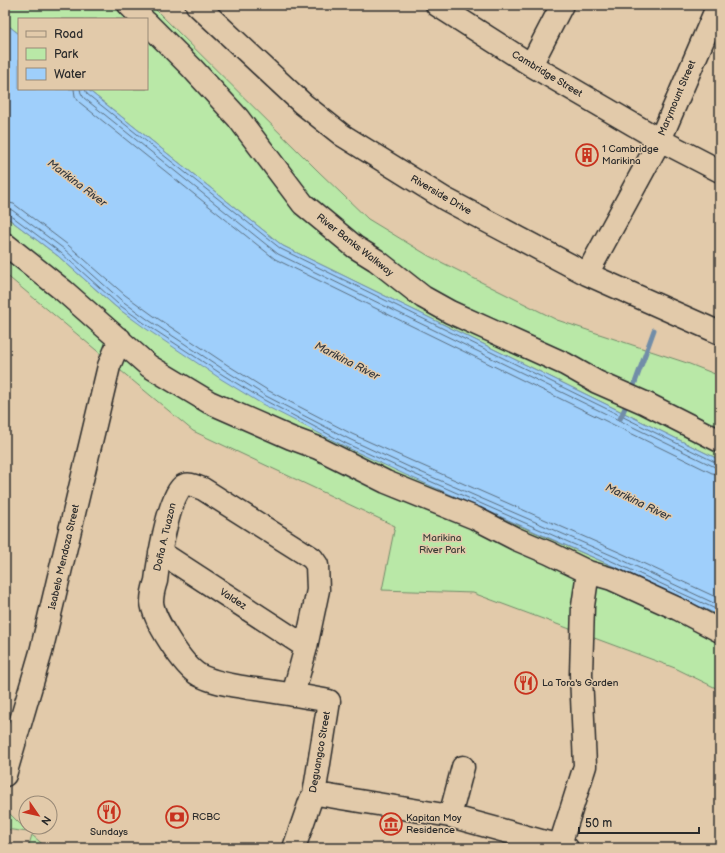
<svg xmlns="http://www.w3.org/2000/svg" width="725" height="853" viewBox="0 0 725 853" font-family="'Balsamiq Sans',sans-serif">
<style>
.green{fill:#b9e8a7;stroke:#728a69}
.water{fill:#9fcffb;stroke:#718da8}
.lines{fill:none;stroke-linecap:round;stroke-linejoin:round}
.shore{stroke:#596d7e;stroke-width:1}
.stream{stroke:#718da8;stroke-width:5}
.minor-casing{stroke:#2b2b2b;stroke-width:25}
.minor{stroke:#e2caaa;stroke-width:22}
.labels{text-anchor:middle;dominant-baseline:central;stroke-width:3;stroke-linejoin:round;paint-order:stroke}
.street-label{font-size:10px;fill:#2b2b2b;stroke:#e2caaa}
.poi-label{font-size:10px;fill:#2b2b2b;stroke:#e2caaa;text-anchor:start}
.park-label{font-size:10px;fill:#393e37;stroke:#e2caaa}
.water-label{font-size:11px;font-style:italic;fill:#373b40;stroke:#e2caaa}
</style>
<rect width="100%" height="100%" fill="#e2caaa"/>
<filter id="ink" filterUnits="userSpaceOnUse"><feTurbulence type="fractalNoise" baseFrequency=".025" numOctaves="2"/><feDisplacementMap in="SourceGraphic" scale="8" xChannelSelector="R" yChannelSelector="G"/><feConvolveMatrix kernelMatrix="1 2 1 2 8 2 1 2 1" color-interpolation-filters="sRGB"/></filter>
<g filter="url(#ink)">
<path class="green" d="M5,5H151L318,171L368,219L429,256L557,320L687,363L720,376V460L283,246L87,89H147V19H19V34L5,23Z
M5,216L58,256L116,307L130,317L509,521L615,567L720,616V690L675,668L473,593L382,590L395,526L193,431L5,274Z
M5,812L10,814L28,832L5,829Z
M32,835L47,848H28Z"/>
<path class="water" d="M5,23L19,34V89H87L283,246L720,460V616L615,567L406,475L346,447L262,404L221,379L145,328L116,307L58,256L9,219L5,216Z"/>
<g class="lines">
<path class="shore" d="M74,89L75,96L79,102L275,259L712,473L720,474
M80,89L81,93L84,98L278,254L715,467L720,468
M85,89L87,94L281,249L717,463H720
M5,202L14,204L68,245L125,295L154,316L229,366L269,391L352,434L412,461L621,553L720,599
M5,208L12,210L64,249L121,300L150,321L226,371L266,396L349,439L409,467L618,558L720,606
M5,213L9,214L61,253L118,304L147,325L223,375L264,400L347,444L407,471L616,563L720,611"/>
<path class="stream" d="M632,391L654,330
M620,419L628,401"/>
<g class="minor-casing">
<path id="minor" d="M129,5L143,19
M197,5L303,104L342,135L445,199L587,274L720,333
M437,5L531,65L660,140L720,171
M147,23L192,68L238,118L303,204L355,247L376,260L423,297L450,312L565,364L597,382L645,403L720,441
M531,65L562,5
M5,244L64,291L149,366L209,402L291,438L318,448L386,482L475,518L516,539L549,553L588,572L612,579L678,609L720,631
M587,274L660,140L718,5
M160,552L306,647
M293,695L306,647L318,590L317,565L312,558L203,489C197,487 189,482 183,486C169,494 158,563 156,581C154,587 152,595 152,602C153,619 183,666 199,675C214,683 232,685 248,688C275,692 303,696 329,701L314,795L311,799L294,848
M5,775L41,652L109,366L120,339
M314,795L317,794L450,816L567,848
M450,816L463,767
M559,848L585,766L581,674L583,606L588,572"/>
</g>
<use href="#minor" class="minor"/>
</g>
</g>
<defs>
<g id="building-ring" transform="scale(1.15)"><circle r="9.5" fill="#e2caaa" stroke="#c8321e" stroke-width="1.5"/><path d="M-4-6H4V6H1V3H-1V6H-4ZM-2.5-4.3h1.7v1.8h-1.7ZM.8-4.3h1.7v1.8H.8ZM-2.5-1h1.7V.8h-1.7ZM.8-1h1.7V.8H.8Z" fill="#c8321e"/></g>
<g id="restaurant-ring" transform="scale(1.15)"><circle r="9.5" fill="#e2caaa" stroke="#c8321e" stroke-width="1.5"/><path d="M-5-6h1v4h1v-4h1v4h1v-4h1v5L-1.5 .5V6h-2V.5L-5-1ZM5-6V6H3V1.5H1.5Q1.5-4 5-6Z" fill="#c8321e"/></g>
<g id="bank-ring" transform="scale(1.15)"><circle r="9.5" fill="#e2caaa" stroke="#c8321e" stroke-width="1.5"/><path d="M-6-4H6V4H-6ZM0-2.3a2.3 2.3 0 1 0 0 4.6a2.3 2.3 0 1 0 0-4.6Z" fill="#c8321e"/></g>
<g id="museum-ring" transform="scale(1.15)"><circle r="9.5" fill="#e2caaa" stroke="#c8321e" stroke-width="1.5"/><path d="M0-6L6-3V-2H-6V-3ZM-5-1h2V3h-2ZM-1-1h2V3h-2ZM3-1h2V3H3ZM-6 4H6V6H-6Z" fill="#c8321e"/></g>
</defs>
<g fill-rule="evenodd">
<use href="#building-ring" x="587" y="155"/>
<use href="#restaurant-ring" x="526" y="683"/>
<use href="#restaurant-ring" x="109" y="812"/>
<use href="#bank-ring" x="177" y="817"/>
<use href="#museum-ring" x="391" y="824"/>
</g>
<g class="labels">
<g class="street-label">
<text transform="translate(547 74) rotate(31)">Cambridge Street</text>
<text transform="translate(677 98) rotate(-67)">Marymount Street</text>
<text transform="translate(441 195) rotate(30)">Riverside Drive</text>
<text transform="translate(355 245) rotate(38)">River Banks Walkway</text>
<text transform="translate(165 537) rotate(-77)">Doña A. Tuazon</text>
<text transform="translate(64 557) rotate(-77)">Isabelo Mendoza Street</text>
<text transform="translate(233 599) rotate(33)">Valdez</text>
<text transform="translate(320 752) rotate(-80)">Deguangco Street</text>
</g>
<g class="poi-label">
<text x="602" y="149">1 Cambridge<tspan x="602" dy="12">Marikina</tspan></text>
<text x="542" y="683">La Tora's Garden</text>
<text x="192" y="817">RCBC</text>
<text x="406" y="818">Kapitan Moy<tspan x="406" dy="12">Residence</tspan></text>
<text x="109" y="832" text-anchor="middle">Sundays</text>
</g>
<g class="park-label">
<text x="442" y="538">Marikina<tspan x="442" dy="12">River Park</tspan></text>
</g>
<g class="water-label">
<text transform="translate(77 183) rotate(37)">Marikina River</text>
<text transform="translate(347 361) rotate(27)">Marikina River</text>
<text transform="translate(638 502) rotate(26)">Marikina River</text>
</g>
</g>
<rect width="725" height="853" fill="none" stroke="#e2caaa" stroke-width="20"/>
<rect x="10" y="10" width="705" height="833" fill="none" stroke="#2b2b2b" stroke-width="1.5" filter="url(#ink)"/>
<rect x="18" y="18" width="130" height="72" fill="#e2caaa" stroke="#998a77"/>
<rect x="26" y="31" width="20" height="6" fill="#e2caaa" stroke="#998a77"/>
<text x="54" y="38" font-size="12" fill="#2b2b2b">Road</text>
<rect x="26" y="48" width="20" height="12" fill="#b9e8a7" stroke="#998a77"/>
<text x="54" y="58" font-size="12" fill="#2b2b2b">Park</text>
<rect x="26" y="68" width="20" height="12" fill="#9fcffb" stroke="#998a77"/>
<text x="54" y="78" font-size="12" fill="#2b2b2b">Water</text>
<g transform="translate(38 815) rotate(124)"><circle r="19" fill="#e2caaa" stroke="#998a77"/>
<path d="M0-3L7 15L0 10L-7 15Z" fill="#c8321e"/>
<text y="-6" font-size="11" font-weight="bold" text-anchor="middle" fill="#2b2b2b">N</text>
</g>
<path d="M579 827v6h120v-6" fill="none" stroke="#2b2b2b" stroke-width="2"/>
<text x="585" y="827" font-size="12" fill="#2b2b2b" stroke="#e2caaa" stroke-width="3" paint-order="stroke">50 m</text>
</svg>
